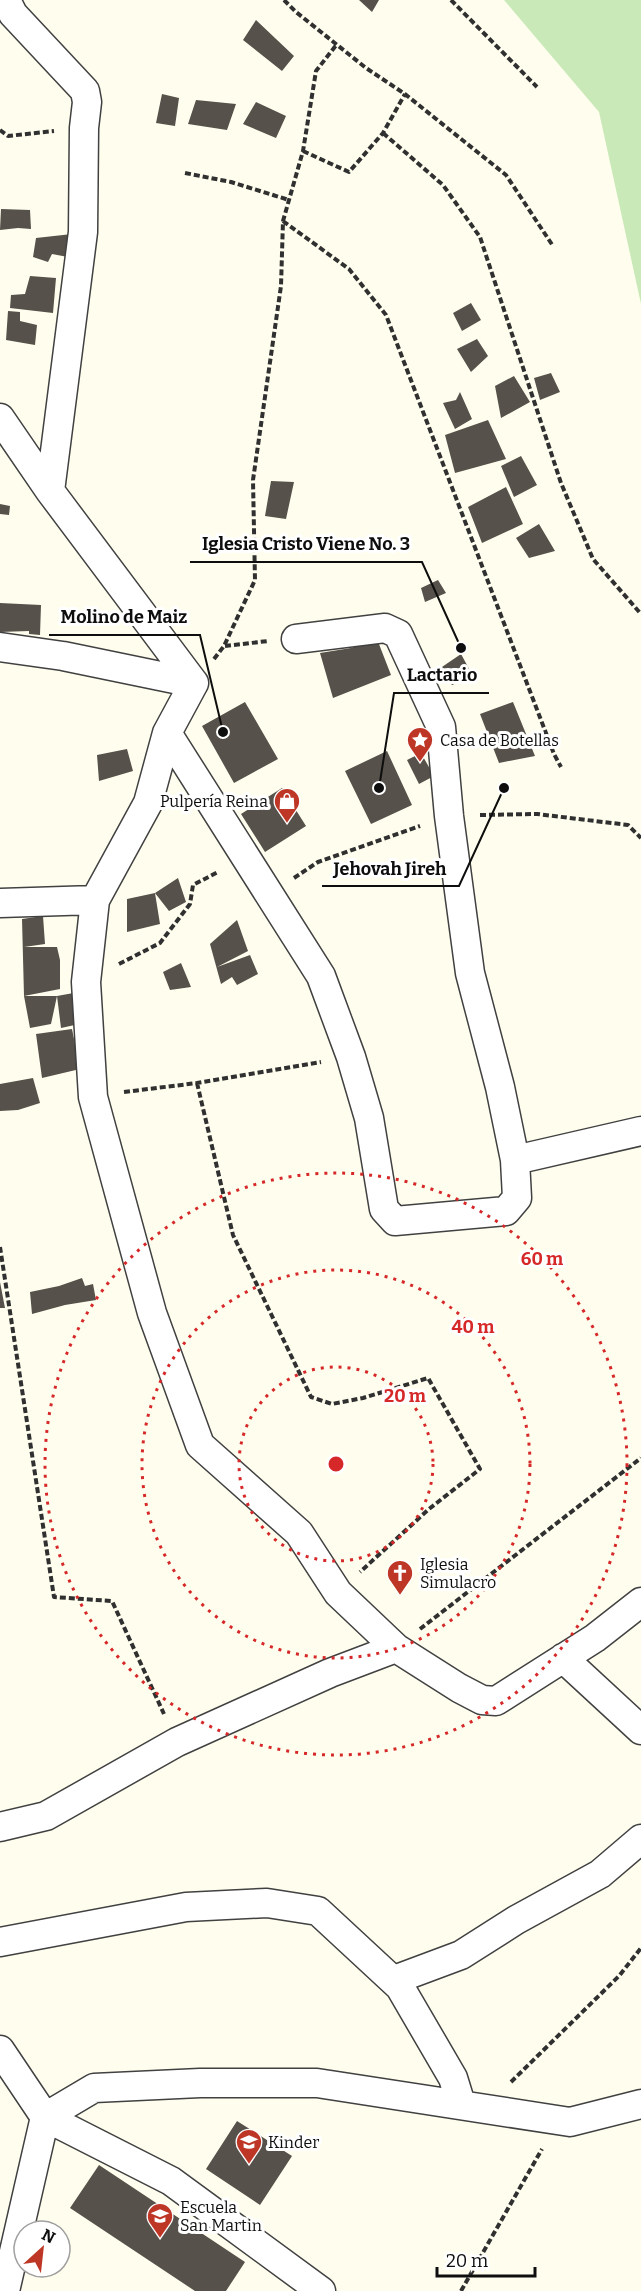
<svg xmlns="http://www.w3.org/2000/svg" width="641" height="2291" viewBox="0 0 641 2291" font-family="Bitter,serif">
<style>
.green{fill:#cae9b8}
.building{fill:#56514a}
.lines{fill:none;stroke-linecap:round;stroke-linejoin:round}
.street-casing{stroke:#414141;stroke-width:31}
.path{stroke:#303030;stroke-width:4;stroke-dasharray:6 3;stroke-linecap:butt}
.street{stroke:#fff;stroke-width:28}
.ring{fill:none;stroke:#d62828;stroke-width:3;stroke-dasharray:3 6}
.labels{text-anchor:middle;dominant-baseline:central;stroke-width:6;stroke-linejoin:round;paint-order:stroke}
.poi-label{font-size:16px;fill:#0e0e0e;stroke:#fff;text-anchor:start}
.centre{fill:#d62828;stroke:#fff;stroke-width:3}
.ring-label{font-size:18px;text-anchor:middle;font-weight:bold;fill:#d62828;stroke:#fff;stroke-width:6;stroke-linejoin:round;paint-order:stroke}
.leader{fill:none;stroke:#0e0e0e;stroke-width:2}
.callout-dot{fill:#0e0e0e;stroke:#fff;stroke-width:2}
.callout-label{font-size:18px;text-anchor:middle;font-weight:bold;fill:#0e0e0e;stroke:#fff;stroke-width:6;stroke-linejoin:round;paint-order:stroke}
</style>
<rect width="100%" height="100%" fill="#fffeee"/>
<path class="green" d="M504,0H641V304L599,112Z"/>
<path class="building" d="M359,0H379L372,12Z
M256,20L294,56L282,71L243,40Z
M162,94L179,98L175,126L156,123Z
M196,100L236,104L227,130L188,124Z
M256,102L286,116L276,138L243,124Z
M1,209L30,210L31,229L18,228L0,230Z
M72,234L68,257L52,254L48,262L33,257L36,238Z
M30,276L56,278L53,313L10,308L11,295L25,294Z
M471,303L481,320L462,331L453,313Z
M8,311L20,312V321L37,325L35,345L6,340Z
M477,339L488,356L471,372L457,349Z
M551,373L560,392L540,400L534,378Z
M514,376L530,402L501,418L495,386Z
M460,392L472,419L455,429L443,403L456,400Z
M488,420L506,459L455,473L445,435Z
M521,456L537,485L514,497L501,466Z
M271,481L294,482L286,519L265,516Z
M506,487L523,524L482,543L468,507Z
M0,504L10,506L9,515L0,514Z
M539,524L555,551L529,558L516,538Z
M438,580L446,593L425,602L421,588Z
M0,603L41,605L40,635L29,634V631L0,632Z
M377,639L391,675L333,698L320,653L351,648Z
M461,654L473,676L452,685L439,669Z
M245,702L278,759L234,783L202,726Z
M513,702L535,756L499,763L480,714Z
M127,749L133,771L99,781L97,755Z
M387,751L412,805L371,824L345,771Z
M421,753L434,776L419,784L407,760Z
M282,788L306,826L265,852L241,814Z
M178,878L186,902L169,911L155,893L160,924L127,932V899L155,893Z
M43,916L45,944L24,947H57L60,960V989L24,996H57L79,992L84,1023L61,1028L57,996L51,1024L30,1028L24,996L22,919Z
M237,920L248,951L217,967L250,955L258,974L237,985L232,977L221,984L210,944Z
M181,963L191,987L170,990L163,972Z
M72,1029L80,1069L42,1078L36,1034Z
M33,1078L40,1103L18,1110L0,1111V1084Z
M82,1278L85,1286L93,1284L96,1300L65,1305L32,1314L30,1292L59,1286Z
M0,1282L5,1308H0Z
M237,2121L292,2156L260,2205L206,2169Z
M99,2165L245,2262L226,2291H195L70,2208Z"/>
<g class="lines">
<g class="street-casing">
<path id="street" d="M6,0L13,14L85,91L87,102L84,128L83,232L50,491
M0,418L50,491L194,683
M0,647L63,656L194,683
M194,683L167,733L148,803L95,900L86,982L93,1097L152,1313L200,1445L299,1533L338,1593L396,1648L459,1688L482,1700L496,1701L595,1638L641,1602
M167,733L321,976L351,1057L369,1118L384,1209L395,1221L506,1211L517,1198L515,1160L500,1087L470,973L449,816L441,727L398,634L385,628L296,639
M0,903L95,900
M515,1160L641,1131
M563,1658L641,1730
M0,1827L46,1816L177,1742L330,1673L396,1648
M0,1942L186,1907L267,1903L318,1911L400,1987L453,2078L461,2104
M394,1980L461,1955L516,1920L600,1874L641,1839
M0,2050L45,2117L171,2181L321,2291
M45,2117L94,2088L200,2083H317L570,2122L641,2104
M5,2291L45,2117"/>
</g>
<path class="path" d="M284,0L296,12L366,68L405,94L506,175L553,246
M451,0L537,87
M0,130L8,136L54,131
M383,133L443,185L480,237L561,483L593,559L641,614
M303,151L349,172L383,133L405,94
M185,173L231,182L289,200
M283,221L349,269L386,315L554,754L561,767
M225,646L268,641
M214,659L224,646L255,580L253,480L281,286L283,221L303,151L316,71L337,44
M480,815L537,814L628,825L641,838
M294,878L318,862L420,826
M119,964L160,943L190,904L193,885L218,872
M197,1083L233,1235L311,1397L332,1404L363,1398L428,1378L480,1469L429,1509L360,1572
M124,1092L197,1083L321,1062
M0,1247L54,1597L112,1601L164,1714
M420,1629L641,1458
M511,2082L619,1976L641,1948
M461,2291L542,2149"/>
<use href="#street" class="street"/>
</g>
<g class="ring">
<circle cx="336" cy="1464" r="97"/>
<circle cx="336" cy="1464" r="194"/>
<circle cx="336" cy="1464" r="291"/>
</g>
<defs>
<g id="sight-pin" transform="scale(1.35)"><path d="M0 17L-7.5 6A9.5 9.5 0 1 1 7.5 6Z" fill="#be3726" stroke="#fff"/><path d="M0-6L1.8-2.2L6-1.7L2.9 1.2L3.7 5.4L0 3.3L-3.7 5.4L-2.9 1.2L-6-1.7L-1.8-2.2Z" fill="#fff"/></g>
<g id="shop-pin" transform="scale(1.35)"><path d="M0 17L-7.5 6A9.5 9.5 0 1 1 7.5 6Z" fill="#be3726" stroke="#fff"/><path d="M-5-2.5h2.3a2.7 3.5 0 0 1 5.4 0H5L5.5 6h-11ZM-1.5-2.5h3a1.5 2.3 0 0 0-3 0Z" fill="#fff"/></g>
<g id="church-pin" transform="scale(1.35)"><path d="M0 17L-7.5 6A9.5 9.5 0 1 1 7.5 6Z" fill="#be3726" stroke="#fff"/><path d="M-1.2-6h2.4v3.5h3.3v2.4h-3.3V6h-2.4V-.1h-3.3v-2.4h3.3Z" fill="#fff"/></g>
<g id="school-pin" transform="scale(1.35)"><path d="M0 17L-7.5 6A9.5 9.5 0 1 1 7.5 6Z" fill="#be3726" stroke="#fff"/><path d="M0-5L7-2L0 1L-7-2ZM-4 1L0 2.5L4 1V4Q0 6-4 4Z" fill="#fff"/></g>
</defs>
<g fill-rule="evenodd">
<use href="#sight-pin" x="420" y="740"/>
<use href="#shop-pin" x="287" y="801"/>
<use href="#church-pin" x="400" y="1573"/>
<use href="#school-pin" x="249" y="2142"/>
<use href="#school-pin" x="160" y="2216"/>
</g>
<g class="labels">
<g class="poi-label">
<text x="440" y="740">Casa de Botellas</text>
<text x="268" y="801" text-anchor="end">Pulpería Reina</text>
<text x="420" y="1564">Iglesia<tspan x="420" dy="18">Simulacro</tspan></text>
<text x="268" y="2142">Kinder</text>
<text x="180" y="2207">Escuela<tspan x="180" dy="18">San Martin</tspan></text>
</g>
</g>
<circle cx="336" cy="1464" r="9" class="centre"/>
<g class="ring-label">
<text x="542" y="1265">60 m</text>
<text x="473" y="1333">40 m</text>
<text x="405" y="1402">20 m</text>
</g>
<path class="leader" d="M461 648L422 562H190M223 732L200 635H49M379 788L394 693H489M504 788L459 886H322"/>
<g class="callout-dot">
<circle cx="461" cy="648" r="6"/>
<circle cx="223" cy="732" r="6"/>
<circle cx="379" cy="788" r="6"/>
<circle cx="504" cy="788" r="6"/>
</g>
<g class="callout-label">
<text x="306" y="550">Iglesia Cristo Viene No. 3</text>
<text x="124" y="623">Molino de Maiz</text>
<text x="442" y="681">Lactario</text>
<text x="390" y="875">Jehovah Jireh</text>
</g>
<g transform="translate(42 2249) rotate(27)"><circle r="28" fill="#ffffff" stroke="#9f9f9f" stroke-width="1.5"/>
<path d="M0-4.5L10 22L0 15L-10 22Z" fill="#be3726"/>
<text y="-9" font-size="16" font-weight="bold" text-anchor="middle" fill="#0e0e0e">N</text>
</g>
<path d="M437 2267v9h98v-9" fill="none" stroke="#0e0e0e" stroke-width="3"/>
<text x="446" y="2267" font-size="18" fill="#0e0e0e" stroke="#ffffff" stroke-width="4.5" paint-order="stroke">20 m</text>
</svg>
